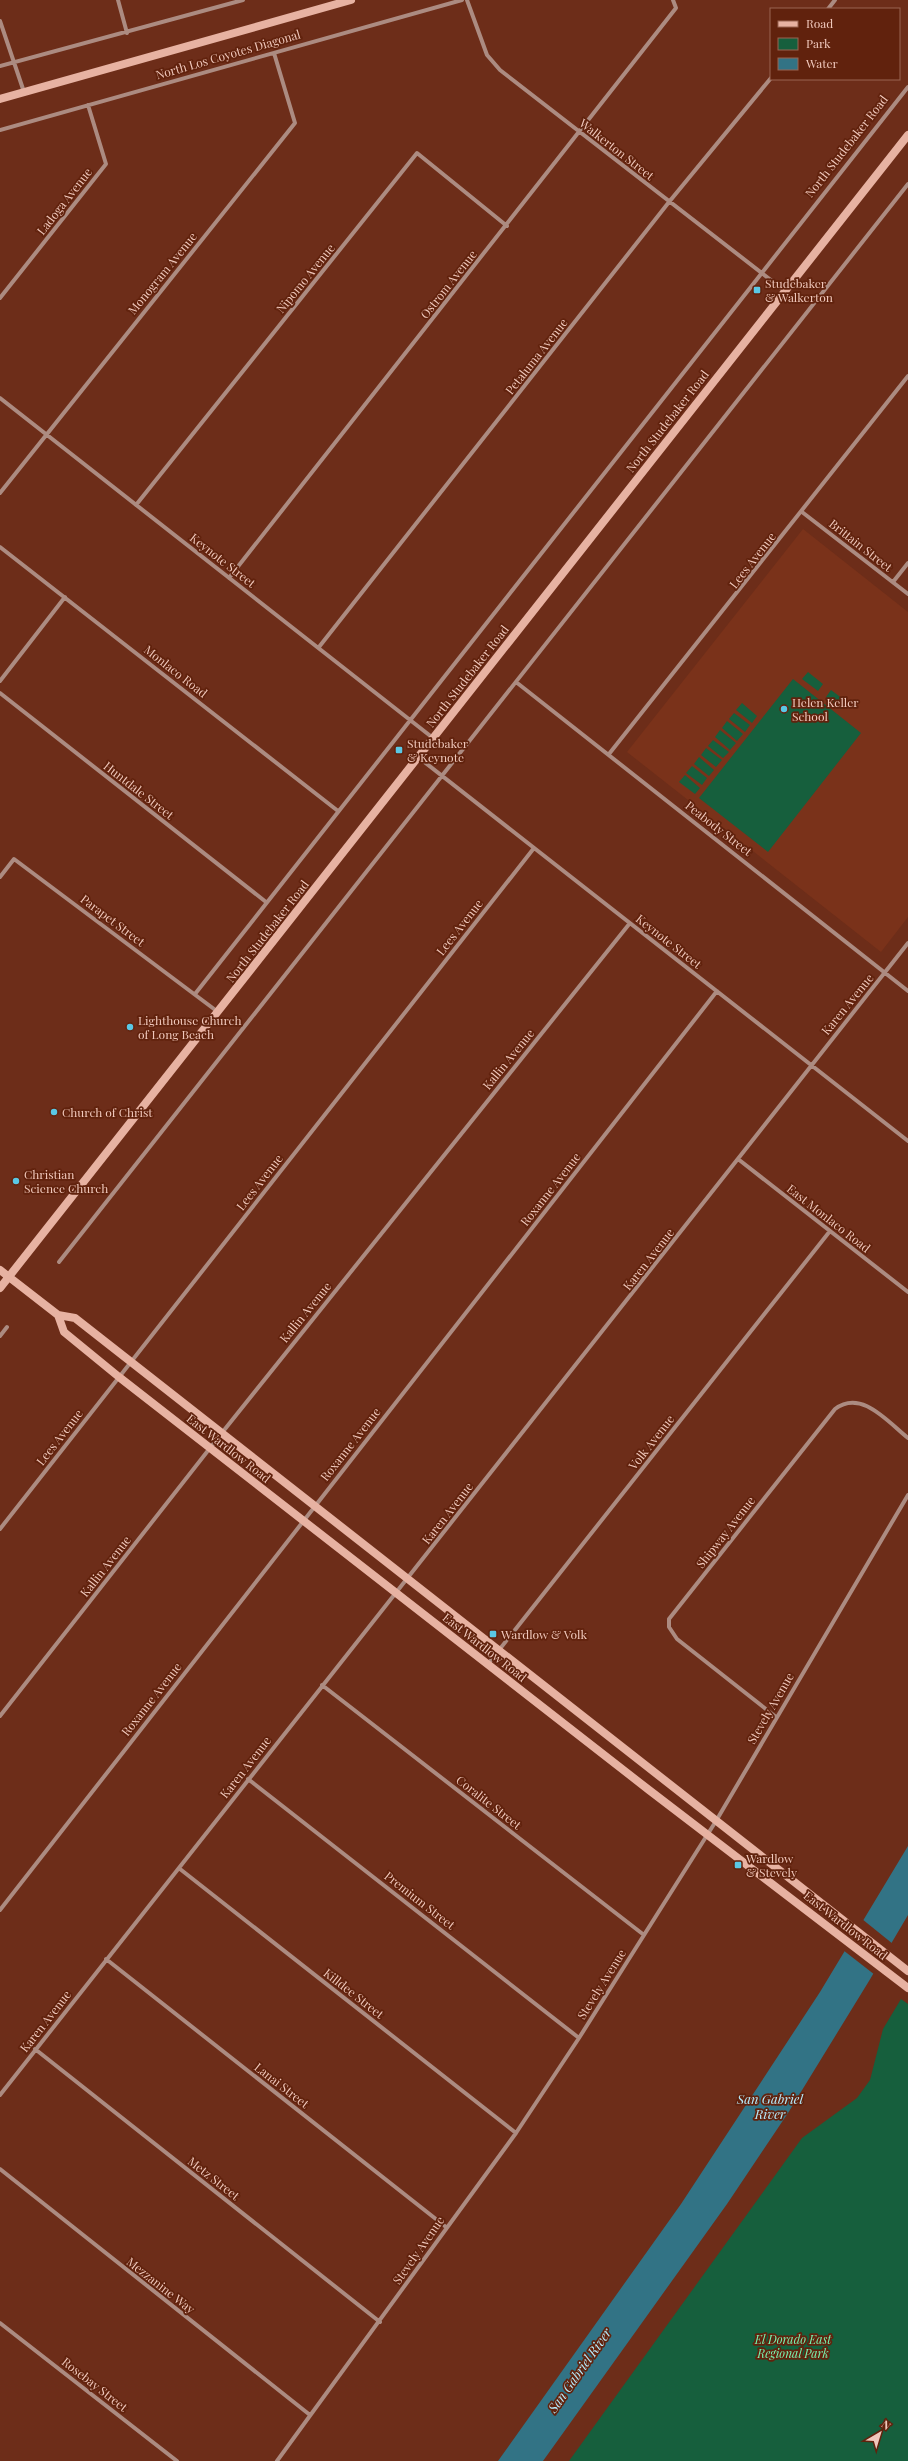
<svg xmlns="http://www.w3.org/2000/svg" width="908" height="2461" viewBox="0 0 908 2461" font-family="'Playfair Display',serif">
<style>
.built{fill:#7a321a}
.green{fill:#165f3d}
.water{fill:#327385}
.pier{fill:#6d2d19}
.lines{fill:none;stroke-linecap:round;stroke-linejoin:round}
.minor{stroke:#ac8b81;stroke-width:4}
.secondary{stroke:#e7b2a2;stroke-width:8}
.poi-dot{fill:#5ac8e5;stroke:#61220d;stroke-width:1.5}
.labels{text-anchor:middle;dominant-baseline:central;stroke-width:3.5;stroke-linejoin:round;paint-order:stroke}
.street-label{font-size:12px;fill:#f0c8bc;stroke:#61220d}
.poi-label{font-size:12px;fill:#f0c8bc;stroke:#61220d;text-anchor:start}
.park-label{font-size:12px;font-style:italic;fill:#77f6b3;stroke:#61220d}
.water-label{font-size:13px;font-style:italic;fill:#b6ecfd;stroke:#61220d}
</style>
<rect width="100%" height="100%" fill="#6d2d19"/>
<path class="built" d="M803,529L908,612V917L881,952L627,752Z"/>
<path class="green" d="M808,672L823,684L818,691L802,679Z
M793,679L861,733L768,852L699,798Z
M831,690L847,702L841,709L826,697Z
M742,703L757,716L752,723L736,710Z
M734,713L750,725L745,732L729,719Z
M727,721L743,734L737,741L722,728Z
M720,730L736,743L730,750L715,737Z
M713,740L729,752L723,758L708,746Z
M706,748L722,760L716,767L701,755Z
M699,757L714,770L709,776L694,764Z
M692,766L707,778L702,785L686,773Z
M685,775L700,788L695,794L679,782Z
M901,1999L908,2004V2461H569L802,2138L857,2098L870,2080L883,2029Z"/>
<path class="water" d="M908,1846V1915L869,1981L788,2113L727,2204L543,2461H498L681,2204L820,1992Z"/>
<path class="pier" d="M862,1919L893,1944L875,1975L843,1950Z"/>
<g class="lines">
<path class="minor" d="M118,0L127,33
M467,0L487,55L500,70L785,291
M828,9L835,0
M0,21L24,92
M0,66L243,0
M0,130L462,0
M0,298L106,164L88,105
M0,398L433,738
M0,493L295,123L274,53
M136,505L417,153L507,226
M802,512L908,594
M0,547L338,811
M229,578L676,8L673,0
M893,582L908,563
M319,647L669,202L771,78
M0,681L65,597
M516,682L908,991
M0,693L266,902
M609,754L908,376
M418,757L908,1141
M0,877L14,859L218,1012
M195,994L908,87
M738,1159L908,1292
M59,1262L908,184
M0,1336L7,1327
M0,1529L534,848
M488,1664L830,1231
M322,1685L644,1935
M0,1716L221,1434L630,923
M776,1717L677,1639L669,1627V1619L835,1409C861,1389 887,1421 908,1438
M248,1779L579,2038
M180,1869L516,2133
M0,1910L717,991
M106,1959L446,2227
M35,2049L380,2322
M0,2095L908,943
M0,2169L310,2415
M0,2323L177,2461
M277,2461L516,2133L579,2038L716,1821L908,1495"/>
<path class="secondary" d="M0,99L351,0
M0,1270L58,1315L75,1318L908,1971
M0,1288L908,135
M58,1315L64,1332L119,1377L649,1790L908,1988"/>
</g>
<g class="poi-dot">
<rect x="753" y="286" width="8" height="8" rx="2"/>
<circle cx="784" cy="709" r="4"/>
<rect x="395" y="746" width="8" height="8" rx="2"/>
<circle cx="130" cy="1027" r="4"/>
<circle cx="54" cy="1112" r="4"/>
<circle cx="16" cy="1181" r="4"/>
<rect x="489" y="1630" width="8" height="8" rx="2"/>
<rect x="734" y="1861" width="8" height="8" rx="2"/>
</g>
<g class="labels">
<g class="street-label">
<text transform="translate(228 54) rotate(-16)">North Los Coyotes Diagonal</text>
<text transform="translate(846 146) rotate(-52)">North Studebaker Road</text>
<text transform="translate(617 149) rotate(38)">Walkerton Street</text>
<text transform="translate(64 201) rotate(-52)">Ladoga Avenue</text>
<text transform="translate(162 273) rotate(-51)">Monogram Avenue</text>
<text transform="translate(305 278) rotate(-51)">Nipomo Avenue</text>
<text transform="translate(448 284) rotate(-52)">Ostrom Avenue</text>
<text transform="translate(536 356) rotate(-52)">Petaluma Avenue</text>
<text transform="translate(667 421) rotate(-52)">North Studebaker Road</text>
<text transform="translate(861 545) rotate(38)">Brittain Street</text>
<text transform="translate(223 560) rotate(38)">Keynote Street</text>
<text transform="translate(752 560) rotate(-52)">Lees Avenue</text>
<text transform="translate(176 671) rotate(38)">Monlaco Road</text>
<text transform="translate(467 676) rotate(-52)">North Studebaker Road</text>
<text transform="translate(139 790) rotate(38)">Huntdale Street</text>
<text transform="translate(719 828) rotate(38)">Peabody Street</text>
<text transform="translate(113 920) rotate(37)">Parapet Street</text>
<text transform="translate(459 927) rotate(-52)">Lees Avenue</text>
<text transform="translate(267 931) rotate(-52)">North Studebaker Road</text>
<text transform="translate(669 941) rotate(38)">Keynote Street</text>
<text transform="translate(847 1004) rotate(-51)">Karen Avenue</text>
<text transform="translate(508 1059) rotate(-51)">Kallin Avenue</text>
<text transform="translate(259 1182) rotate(-52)">Lees Avenue</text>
<text transform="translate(550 1189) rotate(-52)">Roxanne Avenue</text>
<text transform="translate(829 1218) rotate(38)">East Monlaco Road</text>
<text transform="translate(648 1259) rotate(-52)">Karen Avenue</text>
<text transform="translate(305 1312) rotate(-51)">Kallin Avenue</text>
<text transform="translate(59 1437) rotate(-52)">Lees Avenue</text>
<text transform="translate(651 1442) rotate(-52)">Volk Avenue</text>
<text transform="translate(350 1444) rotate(-52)">Roxanne Avenue</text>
<text transform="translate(229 1448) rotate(38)">East Wardlow Road</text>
<text transform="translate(447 1513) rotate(-52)">Karen Avenue</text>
<text transform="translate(725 1532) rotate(-52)">Shipway Avenue</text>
<text transform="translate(105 1566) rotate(-52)">Kallin Avenue</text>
<text transform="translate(485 1647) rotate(38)">East Wardlow Road</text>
<text transform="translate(151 1699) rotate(-52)">Roxanne Avenue</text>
<text transform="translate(770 1708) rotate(-60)">Stevely Avenue</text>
<text transform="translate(245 1767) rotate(-52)">Karen Avenue</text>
<text transform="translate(489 1802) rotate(38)">Coralite Street</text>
<text transform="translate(420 1900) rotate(38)">Premium Street</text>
<text transform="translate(846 1925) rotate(38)">East Wardlow Road</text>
<text transform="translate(601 1984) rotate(-58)">Stevely Avenue</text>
<text transform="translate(354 1993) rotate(38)">Killdee Street</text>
<text transform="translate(45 2021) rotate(-52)">Karen Avenue</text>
<text transform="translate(282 2085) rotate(38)">Lanai Street</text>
<text transform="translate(214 2178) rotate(38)">Metz Street</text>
<text transform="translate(418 2250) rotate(-55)">Stevely Avenue</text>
<text transform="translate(161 2285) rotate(38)">Mezzanine Way</text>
<text transform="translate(95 2384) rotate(38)">Rosebay Street</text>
</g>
<g class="poi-label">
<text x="765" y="283">Studebaker<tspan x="765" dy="14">&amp; Walkerton</tspan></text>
<text x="792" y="702">Helen Keller<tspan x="792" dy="14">School</tspan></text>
<text x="407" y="743">Studebaker<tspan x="407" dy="14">&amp; Keynote</tspan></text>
<text x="138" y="1020">Lighthouse Church<tspan x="138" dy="14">of Long Beach</tspan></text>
<text x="62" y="1112">Church of Christ</text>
<text x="24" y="1174">Christian<tspan x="24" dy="14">Science Church</tspan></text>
<text x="501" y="1634">Wardlow &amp; Volk</text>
<text x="746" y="1858">Wardlow<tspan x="746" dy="14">&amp; Stevely</tspan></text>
</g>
<g class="park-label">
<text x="793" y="2339">El Dorado East<tspan x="793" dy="14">Regional Park</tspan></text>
</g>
<g class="water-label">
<text x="770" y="2098">San Gabriel<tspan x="770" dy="15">River</tspan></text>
<text transform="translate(579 2370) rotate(-55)">San Gabriel River</text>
</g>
</g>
<rect x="770" y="8" width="130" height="72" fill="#61220d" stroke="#9a6453"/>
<rect x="778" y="21" width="20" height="6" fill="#e7b2a2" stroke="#9a6453"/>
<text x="806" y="28" font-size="12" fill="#f0c8bc">Road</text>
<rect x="778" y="38" width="20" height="12" fill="#165f3d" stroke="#9a6453"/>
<text x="806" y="48" font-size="12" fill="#f0c8bc">Park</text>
<rect x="778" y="58" width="20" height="12" fill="#327385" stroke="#9a6453"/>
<text x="806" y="68" font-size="12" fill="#f0c8bc">Water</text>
<g transform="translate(880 2433) rotate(38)" stroke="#61220d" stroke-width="3" paint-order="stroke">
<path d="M0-3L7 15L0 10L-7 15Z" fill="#f0c8bc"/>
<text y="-6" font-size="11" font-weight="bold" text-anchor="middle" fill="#f0c8bc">N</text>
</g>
</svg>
